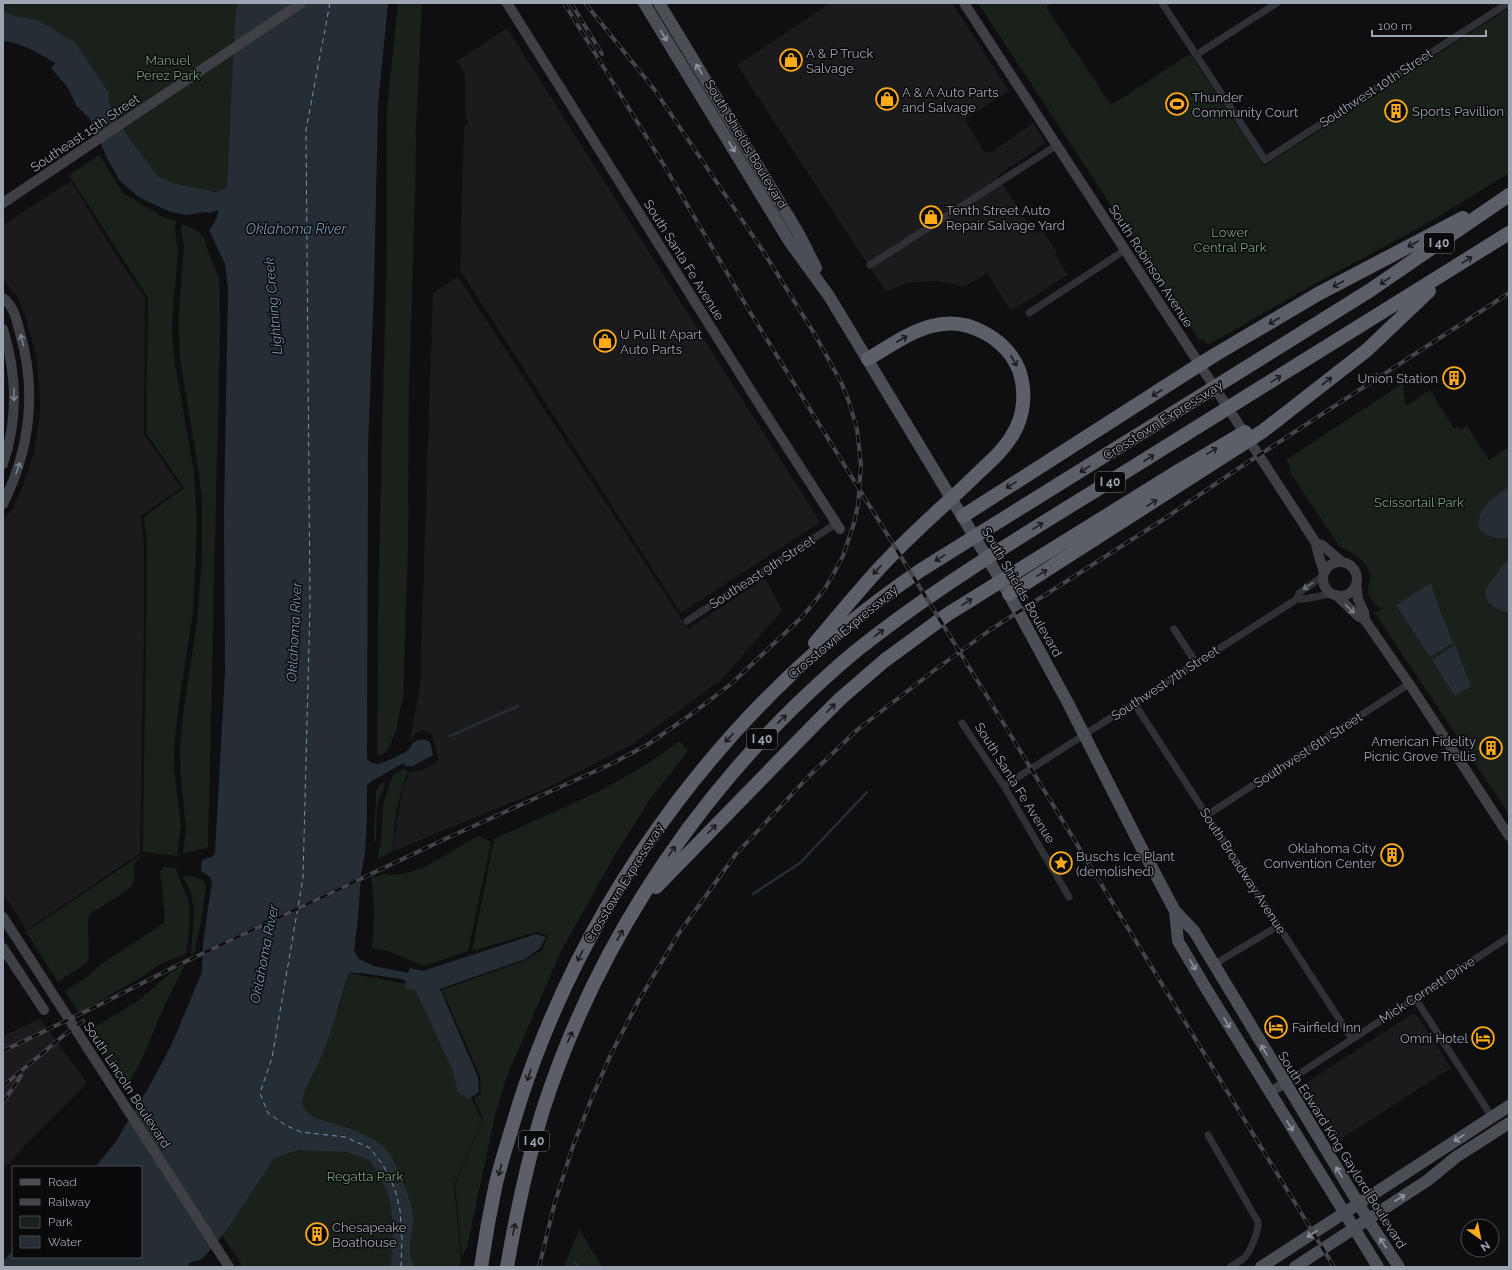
<svg xmlns="http://www.w3.org/2000/svg" width="1512" height="1270" viewBox="0 0 1512 1270" font-family="Raleway,sans-serif">
<style>
.built{fill:#1b1b1e}
.green{fill:#19211a}
.water{fill:#252e35}
.pier{fill:#0f0f11}
.lines{fill:none;stroke-linecap:round;stroke-linejoin:round}
.stream{stroke:#252e35;stroke-width:2.5}
.ferry{stroke:#7396b1;stroke-width:1;stroke-dasharray:5 4;stroke-linecap:butt}
.street{stroke:#303136;stroke-width:7}
.secondary{stroke:#3e4046;stroke-width:10}
.primary{stroke:#4c4e55;stroke-width:12}
.highway{stroke:#5c5f67;stroke-width:14}
.rail-casing{stroke:#43454b;stroke-width:4}
.rail{stroke:#0a0a0c;stroke-width:2.5;stroke-dasharray:8;stroke-linecap:butt}
.oneway{stroke:#8e94a0}
.oneway2{stroke:#1a1b1e}
.oneway3{stroke:#7d828d}
.oneway4{stroke:#6d717b}
.labels{text-anchor:middle;dominant-baseline:central;stroke-width:3;stroke-linejoin:round;paint-order:stroke}
.shield{fill:#0a0a0c;stroke:#727781;stroke-width:1}
.shield-label{font-size:12px;font-weight:bold;fill:#9fa6b3}
.poi-label{font-size:13px;fill:#9fa6b3;stroke:#0a0a0c;text-anchor:start}
.park-label{font-size:13px;fill:#74a076;stroke:#0a0a0c}
.street-label{font-size:13px;fill:#9fa6b3;stroke:#0a0a0c}
.water-label{font-size:14px;font-style:italic;fill:#7396b1;stroke:#0a0a0c}
</style>
<rect width="100%" height="100%" fill="#0f0f11"/>
<path class="built" d="M830,3H952L1009,91L965,119L984,152H992L1033,123L1046,143L997,176L1036,234L1042,230L1057,252L1055,254L1068,275L1011,311L987,273L964,287L950,283L932,281L907,283L886,292L737,65Z
M507,28L820,522L681,613L460,270L464,126L468,124L465,114V74L457,61Z
M71,181L117,257L145,298L144,434L181,488L141,516L144,545V626L140,853L27,930L3,893V520L12,510L23,486L34,452L40,414V398L37,358L25,316L18,297L11,290L3,278V225Z
M458,277L688,629L765,578L782,610L721,680L633,744L549,787L394,851V841L402,791L409,772H417L428,767L439,760L432,736L428,731L423,730L415,734L410,740L420,686L433,293Z
M3,362L5,373V425L3,434Z
M1412,1014L1417,1015L1451,1068L1333,1144L1303,1091L1306,1083Z
M40,1019L87,1083L33,1137L3,1170V1036Z"/>
<path class="green" d="M3,3H238L235,17L227,188L216,192L173,183L158,176L130,139L112,111L108,98L75,42L38,20L15,16L3,11Z
M398,3H422L416,126L415,203L409,381L408,552L403,697L396,730L389,748L383,754L378,755L377,752L378,612L387,236V109Z
M978,3H1052L1046,7L1111,105L1190,54L1264,166L1509,8V173L1433,220L1300,292L1208,345L1203,339L1200,341Z
M99,155L123,193L163,217L176,221L175,230L178,252L172,323L173,345L175,364L194,472L197,526L193,612L180,696L175,735L174,770L181,825L177,856L143,852L147,544L144,517L184,488L146,433L148,298L69,175Z
M182,224L198,231L205,239L207,248L219,278L220,324L208,846L205,849H200L183,854L186,828L181,781L180,749L184,706L197,623L202,555V501L199,474L180,358L179,336V312L184,247L181,231Z
M1403,383L1405,405H1408L1430,390L1454,429L1457,427L1460,430L1467,426L1489,460L1509,447V814L1374,612L1382,610C1377,604 1370,601 1368,593C1367,588 1370,583 1370,578C1369,559 1352,554 1339,546L1290,472V466L1286,460Z
M679,741L688,751L651,798L616,853L561,951L507,1076L496,1111L467,1247L462,1257L455,1185L483,1120L474,1098L481,1094L480,1076L442,990L526,960L542,950L548,936L537,932L472,951L494,839C557,810 624,785 679,741Z
M403,769L408,771C398,797 393,824 393,852L377,859L381,843L383,804L393,775Z
M384,782C387,788 379,796 378,802C375,816 378,830 375,844L374,842L376,792L378,786Z
M478,836L491,842L468,951L424,966L388,951L372,948C375,920 375,904 371,877L385,874L390,875L403,874L423,868Z
M139,856L140,857C129,866 137,873 133,883C131,890 99,908 91,913L88,918L89,958L85,964L58,982L26,932Z
M163,867L176,868C179,880 185,890 188,900C192,917 188,937 186,954L164,962L135,981L79,1013L65,991L90,975L101,964L158,927L164,922L165,917L160,872Z
M183,876H189L203,880L206,885L201,923L195,947L196,951L191,955L194,908L190,891Z
M185,965L163,1009L142,1059L126,1088L90,1030L139,1000L173,971Z
M348,973L424,987L482,1121L454,1185L461,1258L459,1267H243L222,1235L228,1228L340,1006Z
M579,1229L602,1267H564Z"/>
<path class="water" d="M238,3H388L378,105L374,286L368,447L367,759C370,762 373,764 378,764C384,763 402,754 407,751C411,747 412,742 418,740C422,738 426,740 430,742L433,755L413,766H406L403,763L372,781L367,785V816L365,853L361,874L358,919L354,951L359,959L374,966L408,973L410,968L423,971L536,934L546,937L540,948L525,959L440,989L478,1077L479,1092L469,1099L458,1092L452,1069L416,991L405,988L406,981L401,979L361,973H348C340,1004 331,1033 319,1062C314,1074 305,1086 303,1098C301,1106 305,1111 312,1116C316,1119 323,1120 329,1122C349,1128 381,1137 391,1156C399,1170 412,1201 413,1216C414,1235 405,1246 414,1267H391L393,1226L390,1199L379,1175L369,1160L347,1152L299,1150L274,1158L228,1228L205,1256L200,1260L191,1262L187,1267H3V1261L13,1251V1257H141V1167H95L115,1143L150,1085L171,1046L202,972L203,943L212,881L210,877L201,871L202,860L213,856L215,853L225,672L224,514L228,288L225,264L209,230C214,224 218,218 218,210L210,213L206,212L187,215L171,212L140,198L120,181L108,160L90,119L76,105L68,88L51,68L55,63C38,53 23,43 3,41V11L15,16L38,20L75,42L109,93L108,98L112,111L130,139L158,176L173,183L216,192L227,187L235,17Z
M1509,487V538C1497,539 1489,538 1480,530C1474,509 1493,497 1509,487Z
M1509,561V613C1496,610 1479,601 1488,585C1490,582 1493,580 1495,577C1501,569 1498,566 1509,561Z
M1431,583L1438,605L1453,643L1430,657L1396,605Z
M1455,645L1471,686L1455,696L1432,660Z"/>
<path class="pier" d="M363,875L362,881L200,957V952Z"/>
<g class="lines">
<path class="stream" d="M450,736L518,706
M753,894L800,863L867,792
M575,1262L579,1267"/>
<path class="ferry" d="M330,3L306,130L310,605L303,878L272,1058L260,1093L268,1113L285,1125L301,1132L345,1137L370,1148L383,1165L395,1189L400,1210L402,1238L401,1267"/>
<path class="street" d="M1162,3L1265,160L1508,3
M1196,55L1277,3
M870,265L1057,145
M1029,313L1125,250
M1297,599L1299,593L1323,576
M687,621L837,523
M1174,629L1196,663
M1134,703L1352,1039
M962,723L1004,786L1069,897
M1004,786L1297,599C1306,600 1321,595 1332,594
M1207,815L1409,684
M1213,965L1278,926
M1415,998L1492,1117
M1285,1083L1509,937
M1208,1135L1258,1222C1259,1230 1251,1250 1245,1257C1241,1261 1234,1264 1230,1267"/>
<path class="secondary" d="M507,3L756,399L840,529
M964,3L1316,543C1316,549 1322,565 1324,572
M3,203L301,3
M3,298C14,306 17,321 20,333C37,391 30,450 3,504
M3,329C17,374 18,420 3,464
M1316,543L1322,545L1342,562
M1323 579a17 17 0 1 1 34 0a17 17 0 1 1-34 0Z
M1356,584L1358,599L1364,612L1365,620L1414,691L1509,836
M1336,595L1358,616L1365,620
M3,917L229,1267
M3,948L44,1010
M1270,1092L1285,1083"/>
<path class="primary" d="M644,3L789,241L829,296L1006,589L1068,703L1141,847L1175,911L1194,931L1372,1226L1399,1267
M659,3L799,234L816,268
M1175,911L1178,941L1207,990L1378,1267
M1261,1267L1509,1106
M1295,1267L1428,1180L1456,1157L1509,1123"/>
<path class="highway" d="M963,516L1213,356L1318,294L1463,218
M1009,594L1263,431L1367,350L1429,291
M815,643C841,613 865,582 893,554C918,528 946,504 972,479C986,465 1003,452 1013,434C1024,416 1026,393 1020,373C1014,355 1001,342 985,333C941,308 905,337 868,359
M656,887L810,729L840,699L884,661L948,614L1180,470L1245,432
M481,1267C485,1239 490,1211 496,1183C503,1155 512,1128 520,1101C590,886 734,697 921,570L1369,291L1509,195
M507,1267C516,1215 527,1163 542,1113C591,959 680,819 794,707C816,686 838,665 861,647C948,578 1044,523 1138,464C1262,387 1385,310 1509,233"/>
<g class="rail-casing">
<path id="rail" d="M564,3L665,167L750,312L985,693L1334,1267
M571,3L602,54
M3,1051L105,1002L174,967L445,839L611,764L647,745L693,713L731,684L802,617L824,590L834,573L843,556L854,523L858,505L861,465L857,429L849,402L842,384L814,333L763,251L654,89L585,3
M3,1086L63,1036L83,1021
M3,1102L21,1076
M539,1267L555,1202L573,1146L591,1100L611,1054L639,1000L679,933L736,854L809,776L857,730L936,669L990,630L1161,521L1236,470L1509,293"/>
</g>
<use href="#rail" class="rail"/>
</g>
<defs><path id="oneway-shaft" d="M-6 0H5M1.5-3L5.5 0L1.5 3" fill="none" stroke-width="1.6" stroke-linecap="round" stroke-linejoin="round"/></defs>
<g class="oneway">
<use href="#oneway-shaft" transform="translate(664 36) rotate(59)"/>
<use href="#oneway-shaft" transform="translate(699 69) rotate(-121)"/>
<use href="#oneway-shaft" transform="translate(732 147) rotate(59)"/>
<use href="#oneway-shaft" transform="translate(1193 965) rotate(60)"/>
<use href="#oneway-shaft" transform="translate(1227 1023) rotate(59)"/>
<use href="#oneway-shaft" transform="translate(1264 1050) rotate(-121)"/>
<use href="#oneway-shaft" transform="translate(1290 1126) rotate(58)"/>
<use href="#oneway-shaft" transform="translate(1459 1138) rotate(147)"/>
<use href="#oneway-shaft" transform="translate(1339 1172) rotate(-122)"/>
<use href="#oneway-shaft" transform="translate(1400 1198) rotate(-33)"/>
<use href="#oneway-shaft" transform="translate(1312 1234) rotate(147)"/>
<use href="#oneway-shaft" transform="translate(1383 1243) rotate(-123)"/>
</g>
<g class="oneway2">
<use href="#oneway-shaft" transform="translate(1413 244) rotate(152)"/>
<use href="#oneway-shaft" transform="translate(1467 260) rotate(-32)"/>
<use href="#oneway-shaft" transform="translate(1385 281) rotate(145)"/>
<use href="#oneway-shaft" transform="translate(1338 284) rotate(152)"/>
<use href="#oneway-shaft" transform="translate(1274 321) rotate(150)"/>
<use href="#oneway-shaft" transform="translate(902 339) rotate(-30)"/>
<use href="#oneway-shaft" transform="translate(1014 361) rotate(61)"/>
<use href="#oneway-shaft" transform="translate(1276 379) rotate(-32)"/>
<use href="#oneway-shaft" transform="translate(1327 381) rotate(-38)"/>
<use href="#oneway-shaft" transform="translate(1157 393) rotate(147)"/>
<use href="#oneway-shaft" transform="translate(1212 451) rotate(-31)"/>
<use href="#oneway-shaft" transform="translate(1149 458) rotate(-32)"/>
<use href="#oneway-shaft" transform="translate(1085 469) rotate(148)"/>
<use href="#oneway-shaft" transform="translate(1011 485) rotate(148)"/>
<use href="#oneway-shaft" transform="translate(1152 503) rotate(-32)"/>
<use href="#oneway-shaft" transform="translate(1038 526) rotate(-32)"/>
<use href="#oneway-shaft" transform="translate(940 558) rotate(148)"/>
<use href="#oneway-shaft" transform="translate(877 570) rotate(133)"/>
<use href="#oneway-shaft" transform="translate(1042 573) rotate(-32)"/>
<use href="#oneway-shaft" transform="translate(967 602) rotate(-32)"/>
<use href="#oneway-shaft" transform="translate(879 633) rotate(-37)"/>
<use href="#oneway-shaft" transform="translate(831 708) rotate(-45)"/>
<use href="#oneway-shaft" transform="translate(782 719) rotate(-44)"/>
<use href="#oneway-shaft" transform="translate(729 738) rotate(133)"/>
<use href="#oneway-shaft" transform="translate(712 829) rotate(-45)"/>
<use href="#oneway-shaft" transform="translate(672 851) rotate(-55)"/>
<use href="#oneway-shaft" transform="translate(620 935) rotate(-61)"/>
<use href="#oneway-shaft" transform="translate(580 956) rotate(117)"/>
<use href="#oneway-shaft" transform="translate(570 1037) rotate(-66)"/>
<use href="#oneway-shaft" transform="translate(529 1075) rotate(108)"/>
<use href="#oneway-shaft" transform="translate(500 1170) rotate(105)"/>
<use href="#oneway-shaft" transform="translate(514 1229) rotate(-78)"/>
</g>
<g class="oneway3">
<use href="#oneway-shaft" transform="translate(22 340) rotate(-105)"/>
<use href="#oneway-shaft" transform="translate(14 395) rotate(90)"/>
<use href="#oneway-shaft" transform="translate(18 468) rotate(-71)"/>
<use href="#oneway-shaft" transform="translate(1350 609) rotate(44)"/>
</g>
<use class="oneway4" href="#oneway-shaft" transform="translate(1308 586) rotate(145)"/>
<defs>
<g id="shop-ring" transform="scale(1.15)"><circle r="9.5" fill="#0a0a0c" stroke="#feab1a" stroke-width="1.5"/><path d="M-5-2.5h2.3a2.7 3.5 0 0 1 5.4 0H5L5.5 6h-11ZM-1.5-2.5h3a1.5 2.3 0 0 0-3 0Z" fill="#feab1a"/></g>
<g id="stadium-ring" transform="scale(1.15)"><circle r="9.5" fill="#0a0a0c" stroke="#feab1a" stroke-width="1.5"/><path d="M0-5a6.5 5 0 1 0 0 10a6.5 5 0 1 0 0-10ZM-3.5-1.8h7v3.6h-7Z" fill="#feab1a"/></g>
<g id="building-ring" transform="scale(1.15)"><circle r="9.5" fill="#0a0a0c" stroke="#feab1a" stroke-width="1.5"/><path d="M-4-6H4V6H1V3H-1V6H-4ZM-2.5-4.3h1.7v1.8h-1.7ZM.8-4.3h1.7v1.8H.8ZM-2.5-1h1.7V.8h-1.7ZM.8-1h1.7V.8H.8Z" fill="#feab1a"/></g>
<g id="sight-ring" transform="scale(1.15)"><circle r="9.5" fill="#0a0a0c" stroke="#feab1a" stroke-width="1.5"/><path d="M0-6L1.8-2.2L6-1.7L2.9 1.2L3.7 5.4L0 3.3L-3.7 5.4L-2.9 1.2L-6-1.7L-1.8-2.2Z" fill="#feab1a"/></g>
<g id="hotel-ring" transform="scale(1.15)"><circle r="9.5" fill="#0a0a0c" stroke="#feab1a" stroke-width="1.5"/><path d="M-6-4.5h1.5V1H6V5H4.5V3h-9V5H-6ZM-4 0a1.8 1.8 0 1 1 3.6 0ZM.5 0V-2.5h3Q6-2.5 6 0Z" fill="#feab1a"/></g>
</defs>
<g fill-rule="evenodd">
<use href="#shop-ring" x="791" y="60"/>
<use href="#shop-ring" x="887" y="99"/>
<use href="#stadium-ring" x="1177" y="104"/>
<use href="#building-ring" x="1396" y="111"/>
<use href="#shop-ring" x="931" y="217"/>
<use href="#shop-ring" x="605" y="341"/>
<use href="#building-ring" x="1454" y="378"/>
<use href="#building-ring" x="1491" y="748"/>
<use href="#building-ring" x="1392" y="855"/>
<use href="#sight-ring" x="1061" y="863"/>
<use href="#hotel-ring" x="1276" y="1027"/>
<use href="#hotel-ring" x="1483" y="1038"/>
<use href="#building-ring" x="317" y="1234"/>
</g>
<g class="labels">
<g class="shield">
<rect x="1424" y="233" width="30" height="20" rx="3"/>
<rect x="1095" y="472" width="30" height="20" rx="3"/>
<rect x="747" y="729" width="30" height="20" rx="3"/>
<rect x="519" y="1131" width="30" height="20" rx="3"/>
</g>
<g class="shield-label">
<text x="1439" y="243">I 40</text>
<text x="1110" y="482">I 40</text>
<text x="762" y="739">I 40</text>
<text x="534" y="1141">I 40</text>
</g>
<g class="poi-label">
<text x="806" y="53">A &amp; P Truck<tspan x="806" dy="15">Salvage</tspan></text>
<text x="902" y="92">A &amp; A Auto Parts<tspan x="902" dy="15">and Salvage</tspan></text>
<text x="1192" y="97">Thunder<tspan x="1192" dy="15">Community Court</tspan></text>
<text x="1412" y="111">Sports Pavillion</text>
<text x="946" y="210">Tenth Street Auto<tspan x="946" dy="15">Repair Salvage Yard</tspan></text>
<text x="620" y="334">U Pull It Apart<tspan x="620" dy="15">Auto Parts</tspan></text>
<text x="1438" y="378" text-anchor="end">Union Station</text>
<text x="1476" y="741" text-anchor="end">American Fidelity<tspan x="1476" dy="15">Picnic Grove Trellis</tspan></text>
<text x="1376" y="848" text-anchor="end">Oklahoma City<tspan x="1376" dy="15">Convention Center</tspan></text>
<text x="1076" y="856">Buschs Ice Plant<tspan x="1076" dy="15">(demolished)</tspan></text>
<text x="1292" y="1027">Fairfield Inn</text>
<text x="1468" y="1038" text-anchor="end">Omni Hotel</text>
<text x="332" y="1227">Chesapeake<tspan x="332" dy="15">Boathouse</tspan></text>
</g>
<g class="park-label">
<text x="168" y="60">Manuel<tspan x="168" dy="15">Perez Park</tspan></text>
<text x="1230" y="232">Lower<tspan x="1230" dy="15">Central Park</tspan></text>
<text x="1419" y="502">Scissortail Park</text>
<text x="365" y="1176">Regatta Park</text>
</g>
<g class="street-label">
<text transform="translate(1376 88) rotate(-33)">Southwest 10th Street</text>
<text transform="translate(85 133) rotate(-34)">Southeast 15th Street</text>
<text transform="translate(746 144) rotate(59)">South Shields Boulevard</text>
<text transform="translate(684 260) rotate(58)">South Santa Fe Avenue</text>
<text transform="translate(1151 266) rotate(57)">South Robinson Avenue</text>
<text transform="translate(1163 420) rotate(-32)">Crosstown Expressway</text>
<text transform="translate(762 572) rotate(-33)">Southeast 9th Street</text>
<text transform="translate(1022 592) rotate(60)">South Shields Boulevard</text>
<text transform="translate(843 632) rotate(-40)">Crosstown Expressway</text>
<text transform="translate(1165 683) rotate(-33)">Southwest 7th Street</text>
<text transform="translate(1308 750) rotate(-33)">Southwest 6th Street</text>
<text transform="translate(1015 783) rotate(58)">South Santa Fe Avenue</text>
<text transform="translate(1243 871) rotate(57)">South Broadway Avenue</text>
<text transform="translate(624 883) rotate(-58)">Crosstown Expressway</text>
<text transform="translate(1427 990) rotate(-33)">Mick Cornett Drive</text>
<text transform="translate(127 1085) rotate(57)">South Lincoln Boulevard</text>
<text transform="translate(1342 1150) rotate(58)">South Edward King Gaylord Boulevard</text>
</g>
<g class="water-label">
<text x="296" y="229">Oklahoma River</text>
<text transform="translate(273 306) rotate(-95)">Lightning Creek</text>
<text transform="translate(294 632) rotate(-87)">Oklahoma River</text>
<text transform="translate(264 954) rotate(-79)">Oklahoma River</text>
</g>
</g>
<rect width="1512" height="1270" fill="none" stroke="#9fa6b3" stroke-width="8"/>
<rect x="12" y="1166" width="130" height="92" fill="#0a0a0c" stroke="#46484f"/>
<rect x="20" y="1179" width="20" height="6" fill="#4c4e55" stroke="#46484f"/>
<text x="48" y="1186" font-size="12" fill="#9fa6b3">Road</text>
<rect x="20" y="1199" width="20" height="6" fill="#43454b" stroke="#46484f"/>
<text x="48" y="1206" font-size="12" fill="#9fa6b3">Railway</text>
<rect x="20" y="1216" width="20" height="12" fill="#19211a" stroke="#46484f"/>
<text x="48" y="1226" font-size="12" fill="#9fa6b3">Park</text>
<rect x="20" y="1236" width="20" height="12" fill="#252e35" stroke="#46484f"/>
<text x="48" y="1246" font-size="12" fill="#9fa6b3">Water</text>
<g transform="translate(1480 1238) rotate(147)"><circle r="19" fill="#0a0a0c" stroke="#46484f"/>
<path d="M0-3L7 15L0 10L-7 15Z" fill="#feab1a"/>
<text y="-6" font-size="11" font-weight="bold" text-anchor="middle" fill="#9fa6b3">N</text>
</g>
<path d="M1372 30v6h114v-6" fill="none" stroke="#9fa6b3" stroke-width="2"/>
<text x="1378" y="30" font-size="12" fill="#9fa6b3" stroke="#0a0a0c" stroke-width="3" paint-order="stroke">100 m</text>
</svg>
